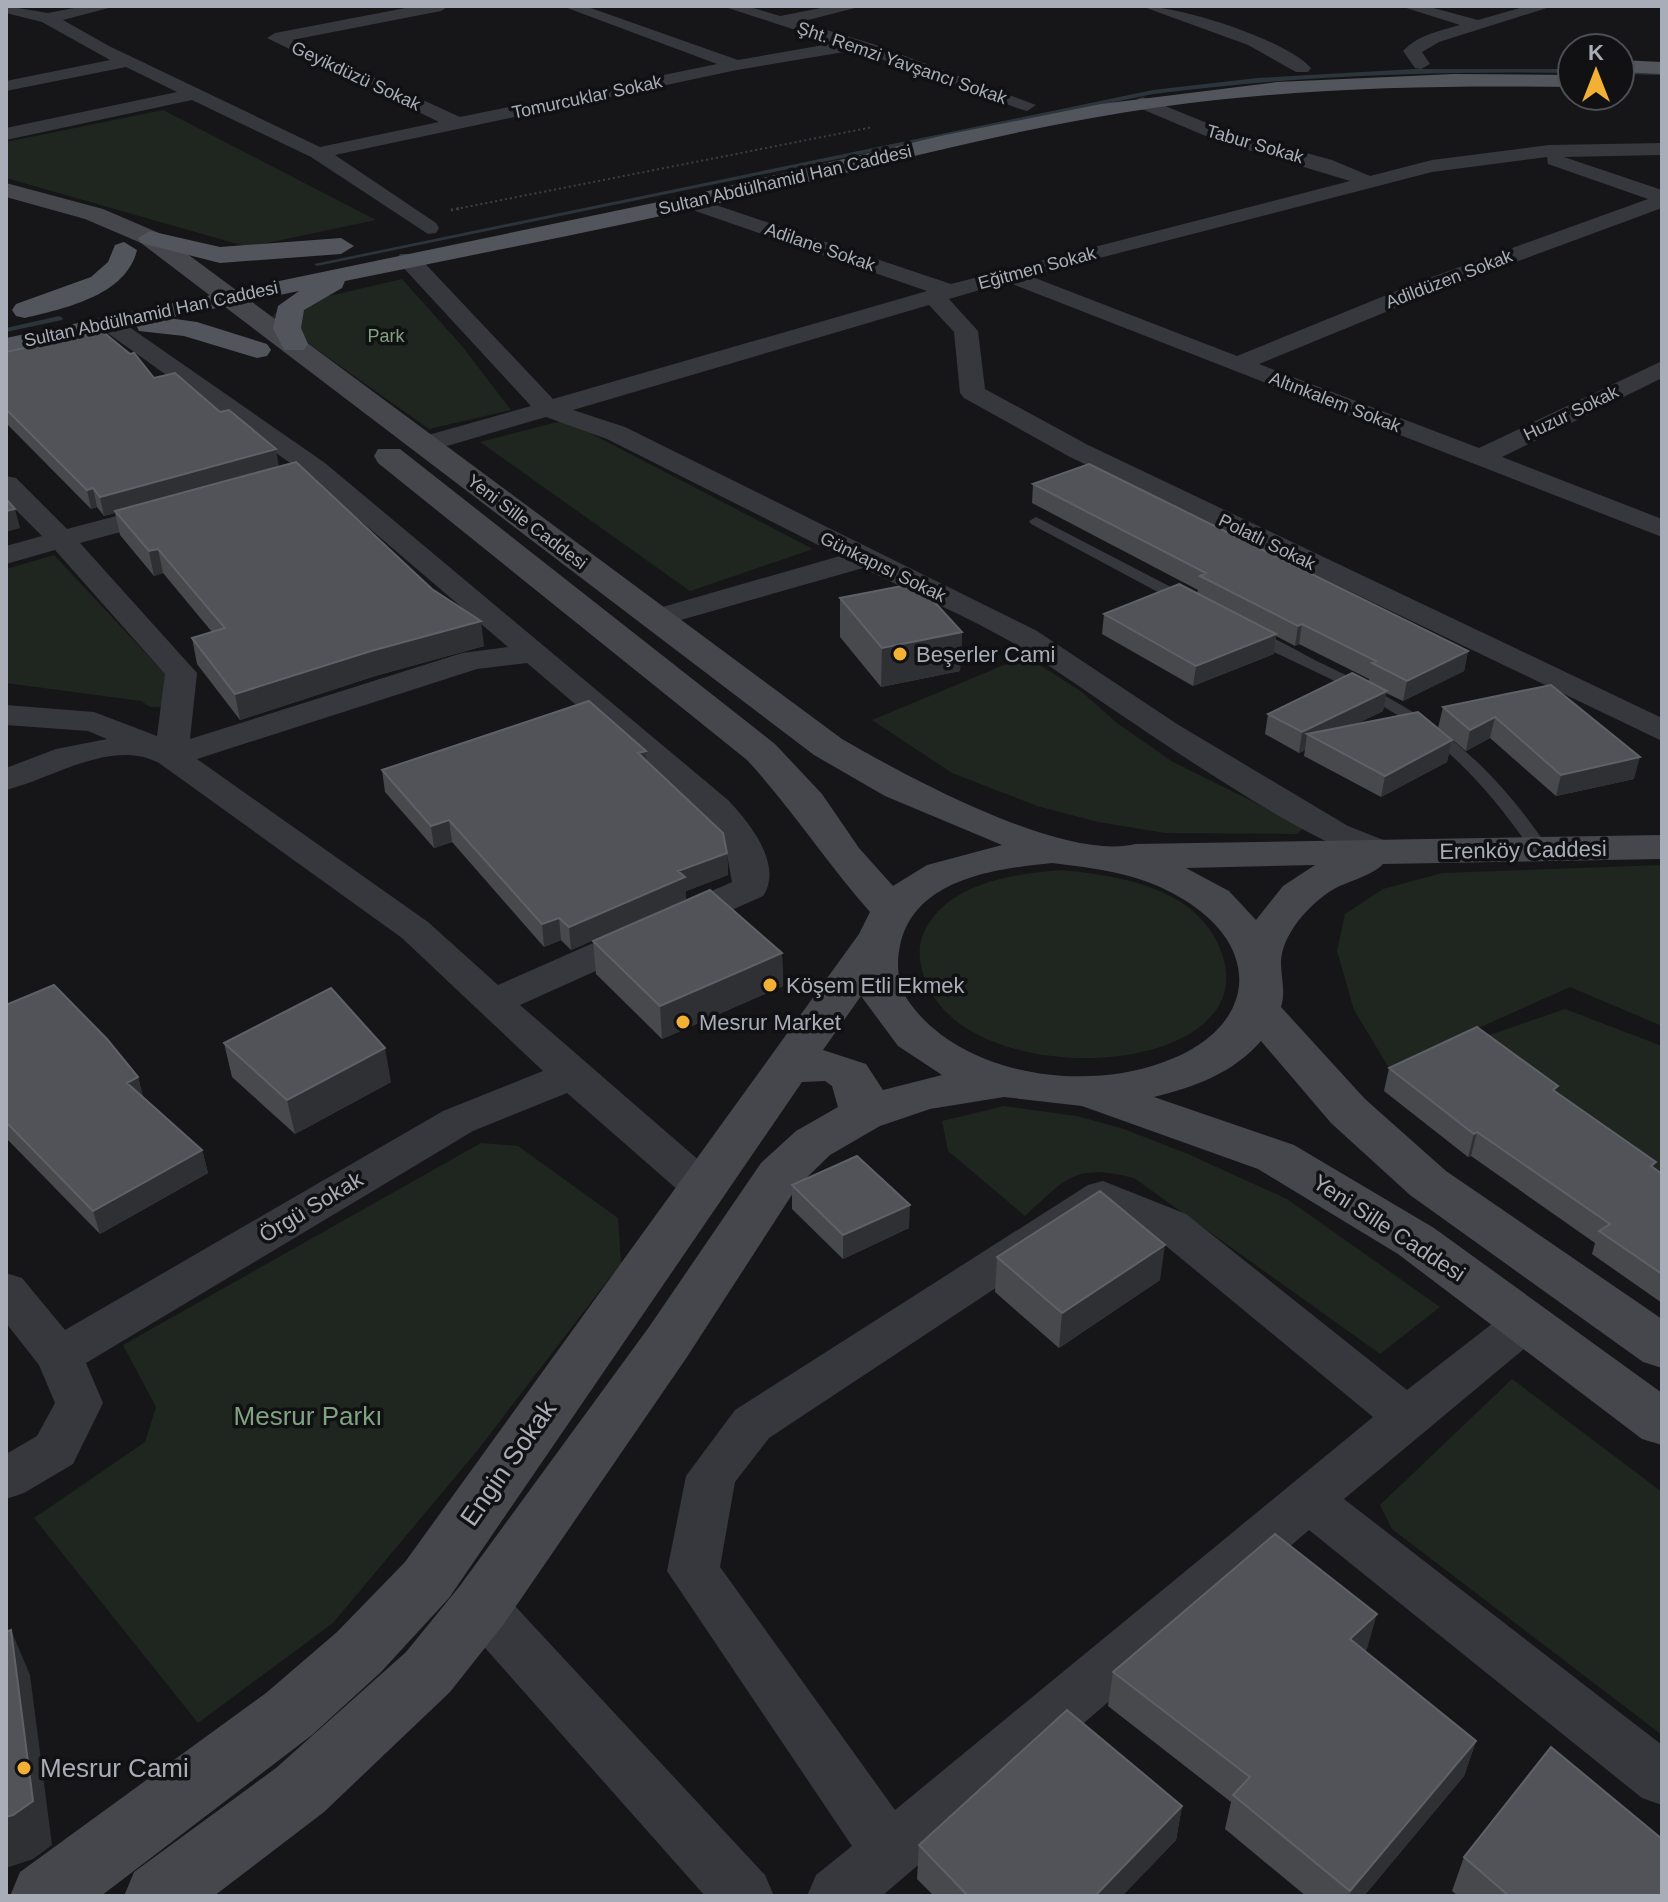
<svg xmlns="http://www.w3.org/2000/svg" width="1668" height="1902" viewBox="0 0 1668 1902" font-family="Arial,sans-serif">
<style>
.green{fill:#1e261f}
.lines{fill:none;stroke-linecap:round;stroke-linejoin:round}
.stream{fill:#2c353c;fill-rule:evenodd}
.path-far1{stroke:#3d3f44;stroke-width:2;stroke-dasharray:2 3;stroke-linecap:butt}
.path{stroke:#3d3f44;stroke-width:3;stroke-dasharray:2 4;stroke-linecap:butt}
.lane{fill:#37383d;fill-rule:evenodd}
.street{fill:#37383d;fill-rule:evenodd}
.secondary{fill:#45474d;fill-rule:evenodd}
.primary{fill:#53555c;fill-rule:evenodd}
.wall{fill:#47494d}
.shaded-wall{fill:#2f3033}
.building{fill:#525359;stroke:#5f6168;stroke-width:2}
.poi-dot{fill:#f2b134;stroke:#111113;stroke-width:3}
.labels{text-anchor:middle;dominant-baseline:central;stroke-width:7;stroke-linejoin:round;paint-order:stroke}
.far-street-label{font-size:18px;fill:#a8adb8;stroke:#111113}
.far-park-label{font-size:18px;fill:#7fa381;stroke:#111113}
.poi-label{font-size:22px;fill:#a8adb8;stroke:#111113;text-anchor:start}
.street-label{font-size:22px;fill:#a8adb8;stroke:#111113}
.near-park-label{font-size:26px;fill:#7fa381;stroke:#111113}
.near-street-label{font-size:26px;fill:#a8adb8;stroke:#111113}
.near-poi-label{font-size:26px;fill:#a8adb8;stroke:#111113;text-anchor:start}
</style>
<rect width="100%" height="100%" fill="#161618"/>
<path class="green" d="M163,110L376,220L248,247L6,178V142Z
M402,279L462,346L511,410L429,429L271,317L282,307Z
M565,420L813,549L690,591L480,442Z
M54,555L182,692L164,707H150L141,701L6,683V569Z
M1026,656L1082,692L1117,723L1173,762L1304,827L1297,834L1165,833L1098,822L1037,806L952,773L872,720Z
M1662,865V1026L1570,987L1389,1068L1354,1010L1337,951L1345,914L1383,889L1442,873Z
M1061,870C1116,875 1193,887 1218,944C1280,1076 975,1099 927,984C920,968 916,949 924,932C948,882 1013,874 1061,870Z
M1565,1009L1662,1046V1186L1475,1040Z
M1004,1106L1077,1116L1124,1129L1188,1154L1287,1199L1440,1307L1380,1354L1134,1178C1074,1163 1067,1178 1025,1216L948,1151L942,1121Z
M481,1143L518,1146L618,1218L621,1263L477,1451L333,1623L198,1723L34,1518L145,1442L156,1407L123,1345Z
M1512,1379L1662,1492V1735L1392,1529L1380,1505Z"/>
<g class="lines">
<path class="stream" d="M1415,69H1572V73C1432,71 1292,76 1153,94L317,266L314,264L1153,90L1257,78Z
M1620,70L1662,71V75L1620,74Z
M59,316L63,318L62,320L6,332V328Z"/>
<path class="path-far1" d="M451,210L873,127"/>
<path class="path" d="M451,210L462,208"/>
<path class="lane" d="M1036,517L1194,599L1196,602L1188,607L1182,605L1031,524L1029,521Z
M1251,630C1275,636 1300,653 1323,664C1428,714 1483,752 1550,850L1548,854H1534C1502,807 1465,762 1419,729C1366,692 1303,667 1245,638V632Z"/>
<path class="street" d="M6,6L48,13L84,6H116L63,20L109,46L320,147L439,122L267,38L275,33L416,6H449L441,11L292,40L460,117L717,64L562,6H585L738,60L835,43L722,6H747L780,16L831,6H863L800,22L873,44L1036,105L1027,111L1020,109L856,50L737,70L335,155L436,223L439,228L436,233L428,234L311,157L192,100L6,140V128L177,92L126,67L6,91V81L110,60L42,22L6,13Z
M1141,6C1179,6 1285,39 1311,68L1308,72H1296L1248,45Z
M1400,6H1426L1478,20L1527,6H1553L1439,42L1422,52L1430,64L1421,69L1415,68L1403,51C1418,35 1439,31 1460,25Z
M1143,97L1229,132L1332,160L1370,176L1432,160L1549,145L1662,143V155L1564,157L1662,190V208L1437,291L1259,364L1479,448L1662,361V378L1502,457L1662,519V537L1007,282L949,299L978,331L985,389L1088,445L1662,718V741L1070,457L964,398L960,393L954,332L929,305L573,410L625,427L1037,631L1177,724L1348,826L1396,845L1401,853L1396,861C1337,875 1079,682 1015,644C966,616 913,593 863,568L667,624H645L641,618L645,612L840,556L607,439L546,417L423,453L410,445L414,439L531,406L400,264L397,259L400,254H416L553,399L927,291L681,206L678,202L681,198H695L951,284L1350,181L1215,140L1137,107V99ZM1547,157L1548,164L1648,199L1421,281L1237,356L1030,276L1432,172Z
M114,320L122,322L325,463L728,800C749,822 784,865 763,896L520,1005L717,1176L724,1187L717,1198L702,1202L687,1198L567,1093L473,1131L86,1363L103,1403L73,1464L24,1493L6,1499V1454L37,1436L55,1403L39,1365L6,1323V1273L22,1278L65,1330L443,1111L543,1071L402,938L159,763C112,738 54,778 6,790V768L56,749L107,739L88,731L6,725V705L94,712L157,736L165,674L55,550L6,564V546L42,536L6,500V476L16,478L67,529L169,502L179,504L183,510L179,516L80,543L197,673L190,739L462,653L508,647L307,475L106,332L102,327L106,322ZM527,663L704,814L725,844L732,882L498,985L428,922L197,759L477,669Z
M1103,1181L1186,1214L1407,1390L1511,1309L1527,1303L1543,1309L1550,1321L1543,1333L1344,1499L1662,1745V1805L1642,1798L1309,1530L882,1896H807L816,1875L852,1846L667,1571L686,1476L735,1410L1088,1185ZM1106,1215L1154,1236L1373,1417L895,1810L720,1567L735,1482L769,1438Z
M481,1583L500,1590L765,1875L774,1896H705L462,1622L454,1606L462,1590Z"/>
<path class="secondary" d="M6,183L103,209L159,233L842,739C908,777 1063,862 1136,844L1662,835V859L1383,864C1372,876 1348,881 1334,889C1310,903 1281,935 1281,963C1281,979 1286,991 1281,1007L1365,1099L1446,1171L1662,1319V1368L1643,1362L1410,1195L1331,1123L1261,1041C1233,1073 1195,1087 1154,1097L1294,1145L1434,1228L1662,1393V1445L1642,1439L1398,1254L1258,1169L1082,1106L1004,1097L930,1109L880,1126L830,1155L797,1187L687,1357L503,1625L450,1692L324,1812L214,1896H124L134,1872L276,1768L406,1652L459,1587L649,1327L761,1163L796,1131L838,1107L832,1086L825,1081L802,1082L449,1598L381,1672L312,1735L101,1896H10L20,1872L266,1693L337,1632L405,1562L859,934L870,912C827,863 792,809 747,760L378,463L374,456L378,449H400L775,744L822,794L859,848L893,886L927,865L1002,845L885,796L814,755L141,243L85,219L6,197ZM1052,863C1094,868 1136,873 1174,894C1266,943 1260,1029 1161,1063C1081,1092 958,1075 907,999C898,985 896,963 900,946C914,879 994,869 1052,863ZM1315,865L1283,886L1256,920L1229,891L1186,868ZM861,996L898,1046L942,1075L883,1090L866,1064L823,1050Z"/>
<path class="primary" d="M1620,60L1662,62V74L1620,72Z
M1454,74L1572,75V87C1434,85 1296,88 1160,107C1017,127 878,166 738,199C607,229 476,254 345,281L342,288L304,310L301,328L308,344L304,350H284L273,328L278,306L299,291L168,318L197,322L267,344L271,350L267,356L257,358L184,336L139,331L136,325L6,354V338L687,196L945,135L1101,104L1277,82Z
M150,231L220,247L341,238L354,246L341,254L220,263L141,243L138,238Z
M124,242L137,250C126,296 65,308 25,318L16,316L12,310L16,304L91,277L108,262L115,245Z"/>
</g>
<path class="wall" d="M6,352L154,378L279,467L484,646L375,676L240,720L197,664L192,638L212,632L163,573L154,576L120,535L115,513L104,516L97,507L91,509L6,423Z
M1033,484L1468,651L1464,671L1403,701L1386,693L1383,711L1356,724L1452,740L1447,762L1381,797L1304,756L1305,750L1299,753L1265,734L1268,714L1369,681V679L1299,644L1295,646L1276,636L1274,654L1193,686L1102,634L1104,614L1197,593L1198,590L1032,503Z
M840,598L962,632L960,671L881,687L840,637Z
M1551,685L1634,779L1556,796L1490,738L1466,751L1438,728L1443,707Z
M647,761L727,853L728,875L686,891V899L571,950L561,940L544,947L452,842L434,848L385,792L382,770Z
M593,941L782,953L783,986L662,1039L596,974Z
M6,1005L138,1077L143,1097L202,1150L208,1173L100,1234L6,1138Z
M224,1043L391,1082L295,1134L232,1077Z
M1389,1068L1557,1092L1662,1174V1303L1592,1254L1595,1243L1471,1156L1468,1157L1384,1091Z
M792,1185L909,1228L843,1259L792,1209Z
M997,1257L1160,1280L1059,1348L995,1292Z
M1367,1649L1365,1651L1476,1741L1464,1776L1364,1896H1306L1225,1829L1231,1802L1108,1706L1113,1672Z
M1182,1806L1176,1840L1122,1896H934L917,1879L919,1845Z
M1464,1857L1662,1896H1458L1452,1891Z"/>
<path class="shaded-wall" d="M276,449L279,467L104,516L100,497Z
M93,488L97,507L91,509L87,490Z
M15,509L20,528L6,532V511Z
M158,549L163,573L154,576L149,551Z
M481,621L484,646L375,676L240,720L235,694L371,651Z
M1302,624L1299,644L1295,646L1298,626Z
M962,632L960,671L881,687L882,648Z
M1276,634L1274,654L1193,686L1196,666Z
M1468,651L1464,671L1403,701L1407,681Z
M1387,691L1383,711L1321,742L1307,734L1305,750L1299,753L1302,732Z
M1495,717L1490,738L1466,751L1470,730Z
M1452,740L1447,762L1381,797L1385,776Z
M646,751L647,772L638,753Z
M1640,757L1634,779L1556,796L1561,775Z
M449,820L452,842L434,848L431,826Z
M727,853L728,875L686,891V899L571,950L569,927L678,871Z
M559,918L561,940L544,947L542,924Z
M782,953L783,986L662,1039L660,1006Z
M385,1048L391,1082L295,1134L287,1100Z
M138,1077L144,1100L127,1083Z
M1477,1132L1471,1156L1468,1157L1474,1134Z
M202,1150L208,1173L100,1234L93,1211Z
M910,1205L909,1228L843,1259V1235Z
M1165,1245L1160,1280L1059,1348L1062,1313Z
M1377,1614L1367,1649L1341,1674L1350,1639Z
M11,1630L30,1675L52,1845L33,1859L6,1868V1817Z
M1476,1741L1464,1776L1364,1896H1349L1350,1891Z
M1182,1806L1176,1840L1122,1896H1095Z"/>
<path class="building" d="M102,331L130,354L134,353L154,378L175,373L220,412L229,410L276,449L100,497L93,488L87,490L6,409V352Z
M296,462L432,589L481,621L371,651L235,694L192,638L225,628L158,549L149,551L115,511Z
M1089,464L1468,651L1407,681L1372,663L1376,661L1302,624L1298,626L1200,576L1206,573L1033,484Z
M6,499L15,509L6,511Z
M917,583L962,632L882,648L840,598Z
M1179,584L1276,634L1196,666L1104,614Z
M1352,673L1387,691L1302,732L1268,714Z
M1551,685L1640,757L1561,775L1495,717L1470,730L1443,707Z
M589,701L646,751L638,753L723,833L727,853L678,871L685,877L569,927L559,918L542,924L449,820L431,826L382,770Z
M1418,712L1452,740L1385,776L1307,734Z
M710,890L782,953L660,1006L593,941Z
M54,985L107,1039L138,1077L127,1083L202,1150L93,1211L6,1122V1005Z
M331,988L385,1048L287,1100L224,1043Z
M1477,1027L1558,1086L1553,1090L1656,1162L1651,1166L1662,1174V1274L1599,1231L1610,1224L1477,1132L1474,1134L1389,1068Z
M857,1156L910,1205L843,1235L792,1185Z
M1100,1191L1165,1245L1062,1313L997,1257Z
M1275,1534L1377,1614L1350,1639L1476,1741L1350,1891L1233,1795L1250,1777L1113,1672Z
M11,1630L33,1801L13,1815L6,1817V1632Z
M1067,1710L1182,1806L1095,1896H968L919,1845Z
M1551,1747L1662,1839V1896H1509L1464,1857Z"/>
<g class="poi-dot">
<circle cx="900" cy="654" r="8"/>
<circle cx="770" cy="985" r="8"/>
<circle cx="683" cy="1022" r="8"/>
<circle cx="24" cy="1768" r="8"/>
</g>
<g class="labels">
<g class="far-street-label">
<text transform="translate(902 63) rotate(19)">Şht. Remzi Yavşancı Sokak</text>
<text transform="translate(356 76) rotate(25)">Geyikdüzü Sokak</text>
<text transform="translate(587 97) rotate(-12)">Tomurcuklar Sokak</text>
<text transform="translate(1255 144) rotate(16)">Tabur Sokak</text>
<text transform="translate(785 180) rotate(-13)">Sultan Abdülhamid Han Caddesi</text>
<text transform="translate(820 247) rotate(19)">Adilane Sokak</text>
<text transform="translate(1037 268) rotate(-15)">Eğitmen Sokak</text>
<text transform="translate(1449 279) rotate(-21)">Adildüzen Sokak</text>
<text transform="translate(151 314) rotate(-12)">Sultan Abdülhamid Han Caddesi</text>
<text transform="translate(1335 402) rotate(21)">Altınkalem Sokak</text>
<text transform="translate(1571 413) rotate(-26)">Huzur Sokak</text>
<text transform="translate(527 522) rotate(37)">Yeni Sille Caddesi</text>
<text transform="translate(1267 542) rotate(26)">Polatlı Sokak</text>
<text transform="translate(883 567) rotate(26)">Günkapısı Sokak</text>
</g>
<g class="far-park-label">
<text x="386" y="336">Park</text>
</g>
<g class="poi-label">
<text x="916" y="654">Beşerler Cami</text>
<text x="786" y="985">Köşem Etli Ekmek</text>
<text x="699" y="1022">Mesrur Market</text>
</g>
<g class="street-label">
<text transform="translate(1523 850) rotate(-1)">Erenköy Caddesi</text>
<text transform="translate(311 1207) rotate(-31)">Örgü Sokak</text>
<text transform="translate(1389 1228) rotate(33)">Yeni Sille Caddesi</text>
</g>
<g class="near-park-label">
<text x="308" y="1416">Mesrur Parkı</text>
</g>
<g class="near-street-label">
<text transform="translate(508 1463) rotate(-55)">Engin Sokak</text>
</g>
<g class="near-poi-label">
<text x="40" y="1768">Mesrur Cami</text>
</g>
</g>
<rect width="1668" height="1902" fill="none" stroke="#a8adb8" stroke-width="16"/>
<g transform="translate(1596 72)"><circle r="38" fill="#111113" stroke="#4d4f55" stroke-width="2"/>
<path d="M0-6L14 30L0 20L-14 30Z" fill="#f2b134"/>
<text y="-12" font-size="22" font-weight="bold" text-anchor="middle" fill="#a8adb8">K</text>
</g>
</svg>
